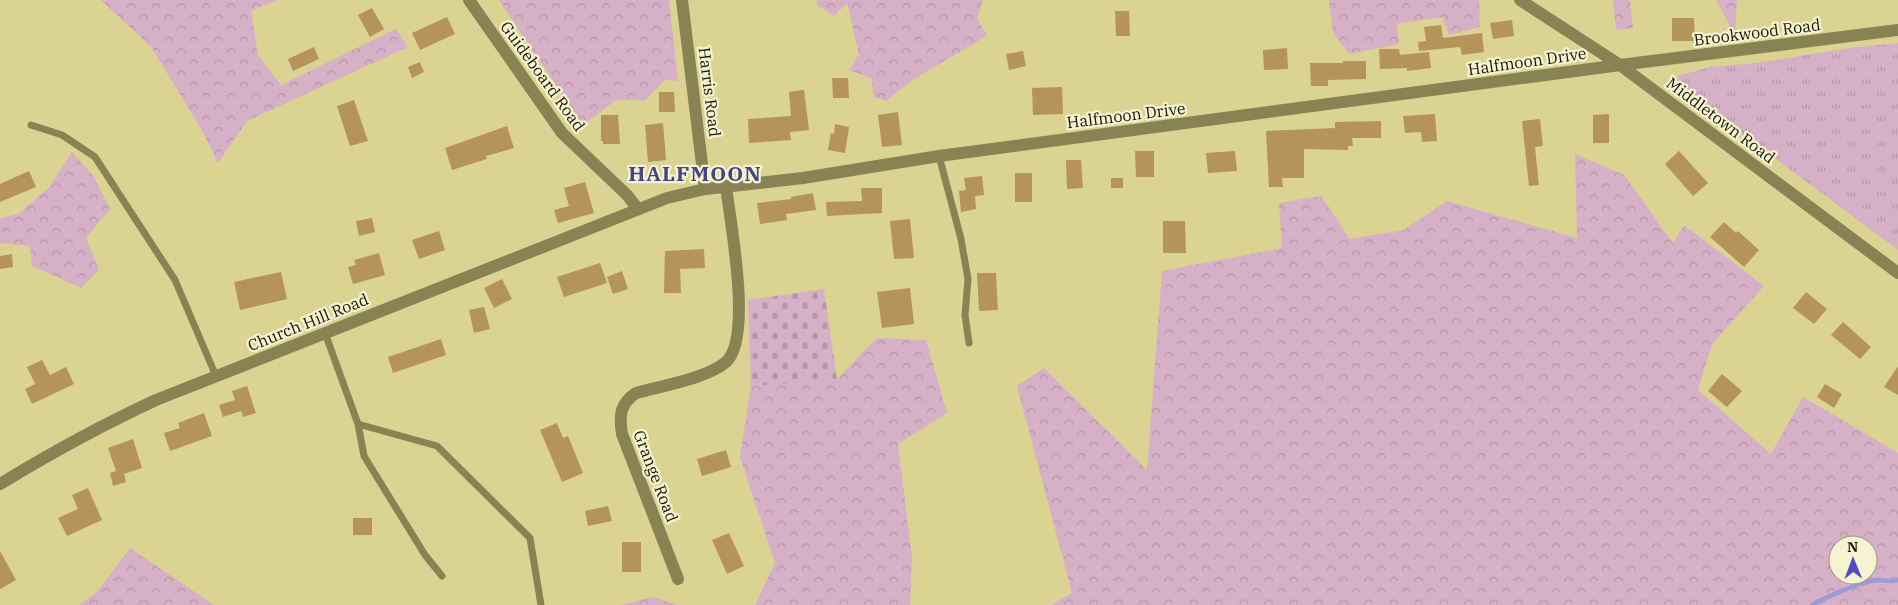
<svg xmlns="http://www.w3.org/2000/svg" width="1898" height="605" viewBox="0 0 1898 605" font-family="'IBM Plex Serif',serif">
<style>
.grass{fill:url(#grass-tufts)}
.forest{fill:url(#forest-crowns);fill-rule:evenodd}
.cemetery{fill:url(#cemetery-stones)}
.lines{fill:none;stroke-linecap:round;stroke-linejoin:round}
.stream{stroke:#999cd7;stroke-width:4.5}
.building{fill:#b49459}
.service{stroke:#898354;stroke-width:7}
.minor{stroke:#898354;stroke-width:12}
.tertiary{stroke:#898354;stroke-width:12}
.labels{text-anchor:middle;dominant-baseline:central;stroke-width:4.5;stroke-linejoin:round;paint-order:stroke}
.street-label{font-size:16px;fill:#191500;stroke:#f6f3d2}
.district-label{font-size:21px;font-weight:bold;letter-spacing:1px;fill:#464582;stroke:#f6f3d2}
</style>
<defs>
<pattern id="grass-tufts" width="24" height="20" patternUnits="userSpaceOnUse" patternTransform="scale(1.25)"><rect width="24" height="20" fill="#d5b0c6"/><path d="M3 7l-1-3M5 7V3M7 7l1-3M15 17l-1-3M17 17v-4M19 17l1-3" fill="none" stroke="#b696a8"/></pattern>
<pattern id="forest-crowns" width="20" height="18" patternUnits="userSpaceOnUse" patternTransform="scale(1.25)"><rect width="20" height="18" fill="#d5b0c6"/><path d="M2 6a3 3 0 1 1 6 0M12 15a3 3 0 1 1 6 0" fill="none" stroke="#b696a8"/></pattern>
<pattern id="cemetery-stones" width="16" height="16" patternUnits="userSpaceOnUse" patternTransform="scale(1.25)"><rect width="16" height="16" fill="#d5b0c6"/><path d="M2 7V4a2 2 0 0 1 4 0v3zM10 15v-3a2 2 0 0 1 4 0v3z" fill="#b696a8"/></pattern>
</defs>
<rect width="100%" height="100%" fill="#dbd392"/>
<path class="grass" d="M1898,43V250L1674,83L1678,76L1710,67L1756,63L1849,48Z"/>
<path class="forest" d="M101,0H277L251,11L258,55L281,85L396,29L408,47L247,121L218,163L203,132L151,47Z
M499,0H669L678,81L665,80L645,100H616L583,125Z
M817,0H983L977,18L987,35C954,58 916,73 887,101L874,97L871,78L849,70L859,54L847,3L834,16L817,5Z
M1329,0H1479L1480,27L1449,35L1442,17L1397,24L1399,44L1349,54L1333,33Z
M1613,0H1630L1633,28L1616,30Z
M1716,0H1737L1735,35Z
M72,152L94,177L110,209L86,238L99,270L81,288L32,266L30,246L0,243V218L19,214L50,186Z
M1575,154L1624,175L1673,243L1684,225L1764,286L1712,344L1698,390L1771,454L1803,397L1898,453V605H1051L1072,593L1017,386L1044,368L1147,470L1162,271L1282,248L1279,203L1321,196L1350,239L1404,230L1447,201L1577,238ZM1838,545H1868V575H1838Z
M876,338L926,340L947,413L898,444L912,558L910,605H755L775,563L740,457L751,386L837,380Z
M130,548L214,605H79L97,592Z
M653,597L678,605H621Z"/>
<path class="cemetery" d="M824,289L837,380L751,386L748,300Z"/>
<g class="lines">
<path class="stream" d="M1812,605C1831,595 1850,586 1871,581C1880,578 1886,583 1898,580"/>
</g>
<path class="building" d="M372,8L384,29L370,37L358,15Z
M1115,11H1129L1130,36H1116Z
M447,17L455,34L420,50L412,33Z
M1672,18H1694L1695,41H1672Z
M1512,20L1514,36L1493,39L1490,23Z
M1441,25L1443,38L1482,33L1484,52L1462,55L1460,47L1419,51L1418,42L1426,41L1424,27Z
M314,47L319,59L293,71L288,59Z
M1287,48L1288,69L1264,70L1263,50Z
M1379,49H1399L1400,55L1429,52L1431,68L1407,71V68L1380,69Z
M1023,51L1026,66L1009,70L1006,54Z
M1343,61H1366V79L1328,80V86H1311L1310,63H1343Z
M420,62L424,72L412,78L408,67Z
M832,78H848L849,98H833Z
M1062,87L1063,114L1033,115L1032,88Z
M804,90L809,130L790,132L791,140L749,143L748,119L791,116L789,92Z
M659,92H674L675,112H659Z
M354,100L368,141L350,146L337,106Z
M898,112L902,145L882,147L878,115Z
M1435,114L1437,141L1422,142L1421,132L1405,133L1403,116Z
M1609,114V143H1593V115Z
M601,115H618L620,144H603V141H601Z
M1540,119L1543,146L1535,147L1539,185L1529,186L1522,121Z
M1381,121V138H1352L1353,146H1348V150L1304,149V178H1282L1283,187H1269L1266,131L1335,128V122Z
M663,123L666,160L648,162L645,125Z
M835,124L849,127L845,153L828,150L831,133L834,134Z
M507,126L514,148L486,156L487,159L452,170L445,148Z
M1135,151H1154V177H1136Z
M1235,151L1237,171L1208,173L1206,153Z
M1679,151L1708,183L1693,196L1665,164Z
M1066,160H1081L1083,188L1067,189Z
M29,171L36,187L0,202V184Z
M1015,173H1032V202H1015Z
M982,176L984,195L975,196L976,209L961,212L959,191L966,190L964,178Z
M1111,178H1123V188H1111Z
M585,182L594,213L558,223L554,210L569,206L564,188Z
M861,188H882V213L827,216L826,202L862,201Z
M813,193L816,210L786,214L787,220L760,224L757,203L791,199V197Z
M372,218L375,232L359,236L356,221Z
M910,219L914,258L894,259L890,221Z
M1163,221H1185L1186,253H1163Z
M1724,222L1736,233L1738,231L1759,250L1744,267L1710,237Z
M439,231L445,250L419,259L412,240Z
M704,249L705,268L680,269L681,293H664L665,251Z
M379,253L385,275L353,284L348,267L356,265L354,260Z
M12,254L13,267L0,269V256Z
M600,263L607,283L564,297L557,277Z
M622,271L628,289L613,294L607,277Z
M281,272L287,299L240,310L234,282Z
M977,273H996L998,310L979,311Z
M502,279L512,299L494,308L484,288Z
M910,288L914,324L882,328L877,292Z
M1806,292L1827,309L1814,324L1793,308Z
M484,307L490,329L474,333L469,310Z
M1843,322L1871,347L1860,359L1831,335Z
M441,339L446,355L393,373L388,357Z
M42,360L50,375L66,367L74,384L32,404L25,389L35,384L27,367Z
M1898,366V395L1884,387Z
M1722,374L1742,391L1727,407L1708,391Z
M1825,384L1842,394L1834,408L1817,397Z
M247,386L256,413L243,417L241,411L223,417L219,405L235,400L232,391Z
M204,413L212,436L170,451L164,433L180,428L178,423Z
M557,423L563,438L568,436L583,473L562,482L540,430Z
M133,439L142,468L124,474L126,482L113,486L110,473L116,471L108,448Z
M726,450L731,467L702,476L697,459Z
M88,488L102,520L67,536L58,518L78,509L72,495Z
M608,506L612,521L588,526L585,511Z
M353,518H372V535H353Z
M729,533L744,566L727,574L712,540Z
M622,542H641V572H622Z
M0,551L16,580L0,589Z"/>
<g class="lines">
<path class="service" d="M31,125L62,135L95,157L175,280L216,376
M939,156L961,239L968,279L965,315L969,343
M325,333L358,424L437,446L530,538L541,605
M358,424L364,456L425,555L442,576"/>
<path class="minor" d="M1620,65L1898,30
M678,579L622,434C619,415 620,404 636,393C661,386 708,378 726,362C753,338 730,221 726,186"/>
<path class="tertiary" d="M469,0L562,133L627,195L638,209
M682,0L705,189
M1520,0L1620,65L1898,273
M0,484C51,453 102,425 156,400L667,198L705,189L803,178L939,156L1620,65"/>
</g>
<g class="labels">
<g class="street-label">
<text transform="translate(1757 32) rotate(-7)">Brookwood Road</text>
<text transform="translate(1527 61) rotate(-8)">Halfmoon Drive</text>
<text transform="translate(543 76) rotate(54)">Guideboard Road</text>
<text transform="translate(710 92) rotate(83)">Harris Road</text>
<text transform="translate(1126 115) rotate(-7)">Halfmoon Drive</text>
<text transform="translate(1721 120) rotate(37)">Middletown Road</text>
<text transform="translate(308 322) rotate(-22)">Church Hill Road</text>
<text transform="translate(656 476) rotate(69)">Grange Road</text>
</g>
<g class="district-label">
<text x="695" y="173">HALFMOON</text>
</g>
</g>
<g transform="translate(1853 560) rotate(359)"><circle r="24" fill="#f6f3d2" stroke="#9e9a7e"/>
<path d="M0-4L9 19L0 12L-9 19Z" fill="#554ac1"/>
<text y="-8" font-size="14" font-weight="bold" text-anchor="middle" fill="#191500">N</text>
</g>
</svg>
